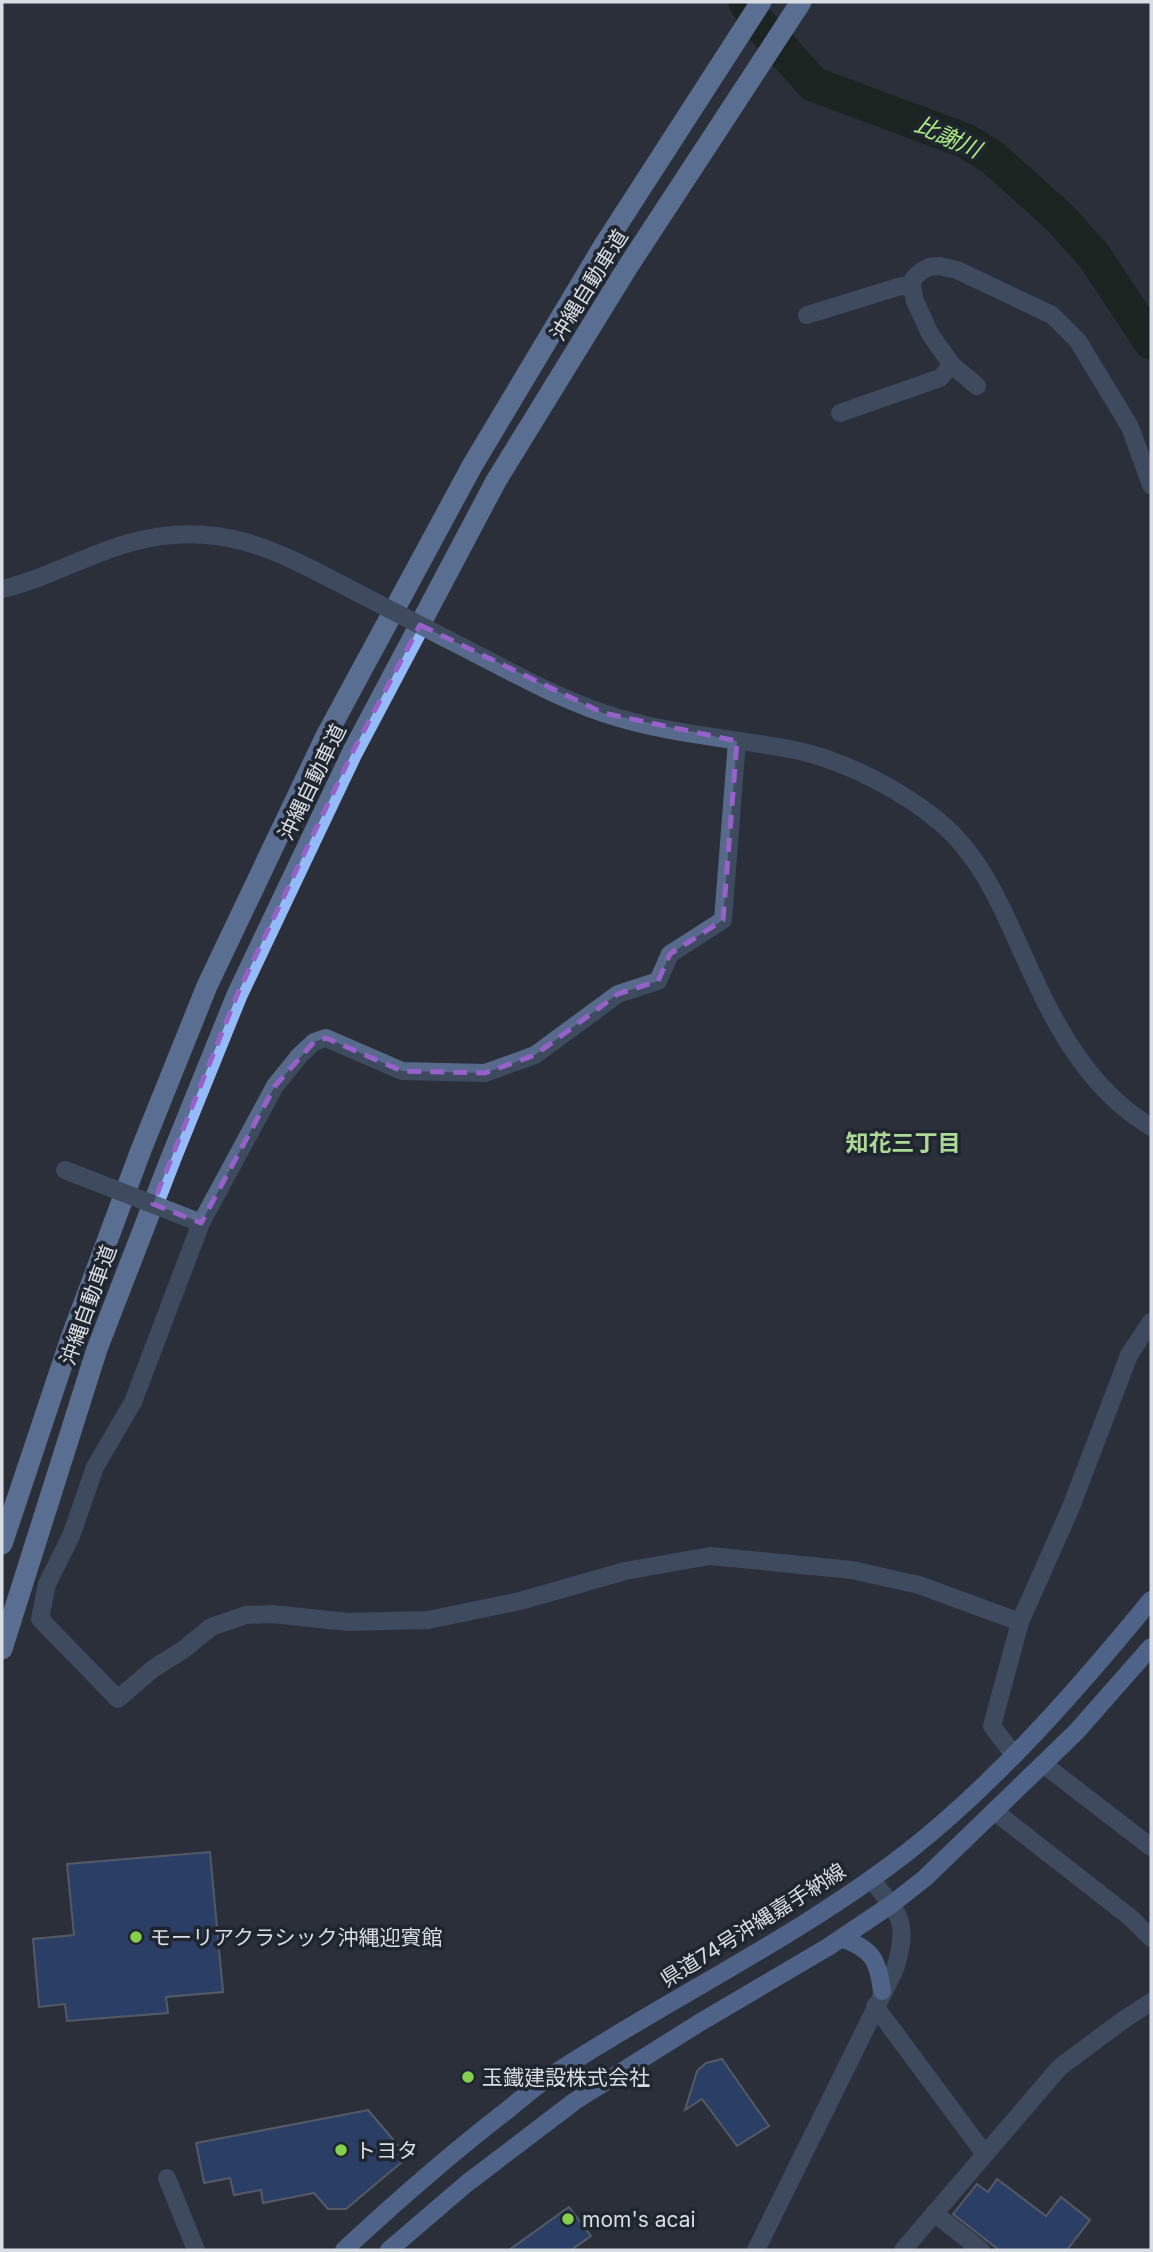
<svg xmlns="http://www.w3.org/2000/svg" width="1153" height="2252" viewBox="0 0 1153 2252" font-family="Inter,'Noto Sans JP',sans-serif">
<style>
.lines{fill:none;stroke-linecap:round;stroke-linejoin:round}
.river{stroke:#091801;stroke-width:35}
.building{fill:#2d539c;stroke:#878e9a;stroke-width:2}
.minor{stroke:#576a8b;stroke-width:18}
.tertiary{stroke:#576a8b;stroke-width:18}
.primary{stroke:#7da3e6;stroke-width:18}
.motorway{stroke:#95bafa;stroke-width:21}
.minor-bridge{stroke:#576a8b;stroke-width:18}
.tertiary-bridge{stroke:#576a8b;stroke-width:18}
.marked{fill:none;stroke:#9761ca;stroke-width:5;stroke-dasharray:14 9;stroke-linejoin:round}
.poi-dot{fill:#84cf4d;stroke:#20262f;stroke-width:2.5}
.labels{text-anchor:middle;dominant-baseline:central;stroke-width:7;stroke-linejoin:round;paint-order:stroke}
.street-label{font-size:21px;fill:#d9dde4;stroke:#20262f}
.poi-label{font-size:21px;fill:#d9dde4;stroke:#20262f;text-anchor:start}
.water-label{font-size:23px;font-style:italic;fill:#aaec7f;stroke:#20262f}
.neighbourhood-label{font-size:23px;font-weight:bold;fill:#aed895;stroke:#20262f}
</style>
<rect width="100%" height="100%" fill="#2a2f3a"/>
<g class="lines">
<path class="river" d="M746,2L755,19L813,84L966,141L992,157L1060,218L1094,256L1151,342"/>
</g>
<path class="building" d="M210,1852L223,1992L166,1997L168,2013L67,2021L65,2004L39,2007L33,1939L74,1935L67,1864Z
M722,2059L769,2126L737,2146L702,2099L685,2110L697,2071L706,2063Z
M368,2110L408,2157L346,2209H328L314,2193L263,2203L261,2190L234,2195L230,2178L204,2183L196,2143Z
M997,2179L1046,2216L1061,2197L1090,2220L1067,2250H999L953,2214L977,2184L988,2192Z
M569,2207L591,2236L571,2250H509Z"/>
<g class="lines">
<path class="minor" d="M807,315L901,286L912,287
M977,386L952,365L930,334L915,301L912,287L913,279L920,272L929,267L939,266L957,270L1052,315L1078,341L1130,427L1151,485
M840,413L940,378L952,365
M737,741L723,920L670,954L658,981L618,994L535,1055L485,1073L402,1071L326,1038L314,1042L300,1055L275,1086L201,1223L133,1402L95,1467L71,1536L47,1584L40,1619L118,1699L154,1668L183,1650L211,1627L246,1615L272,1614L348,1622L428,1620L520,1601L625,1571L710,1556L852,1570L919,1585L1020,1622
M1014,1755L992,1726L1020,1622L1071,1507L1129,1355L1151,1322
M1043,1764L1151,1847
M994,1811L1131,1918L1151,1938
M875,2006L984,2153
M167,2178L196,2250
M934,2213L981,2250
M903,2250L1060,2067L1126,2018L1151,2002"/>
<path class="tertiary" d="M2,589C46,579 86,555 129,543C221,517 279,552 358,593
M445,638C497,664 548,694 603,713C665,734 732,738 795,750C844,760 903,791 941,823C975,852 995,892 1013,932C1047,1007 1078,1083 1151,1127
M756,2250L895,1969C909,1922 901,1916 871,1879"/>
<path class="primary" d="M841,1938C872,1949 878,1959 882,1991
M344,2250C396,2202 449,2155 505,2112C521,2099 537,2085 555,2073C670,1998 796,1938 905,1854C995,1784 1079,1688 1151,1600
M389,2250L466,2184L575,2101L699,2023L828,1947L892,1904L925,1878L1043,1764L1077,1731L1151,1647"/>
<path class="motorway" d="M2,1544L71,1338L141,1150L207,986L326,736L472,466L603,247L761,2
M2,1649L97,1349L171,1158L237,995L352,753L496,481L627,268L801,2"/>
<path class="minor-bridge" d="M65,1170L201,1223"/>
<path class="tertiary-bridge" d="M358,593L445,638"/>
</g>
<path d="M0 0H1153V2252H0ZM420,625L603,713L737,741L723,920L670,954L658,981L618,994L535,1055L485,1073L402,1071L326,1038L314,1042L275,1086L201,1223L153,1204L237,995L352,753Z" fill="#2a2f3a" fill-opacity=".55" fill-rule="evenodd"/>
<path class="marked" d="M420,625L603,713L737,741L723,920L670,954L658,981L618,994L535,1055L485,1073L402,1071L326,1038L314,1042L275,1086L201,1223L153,1204L237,995L352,753Z"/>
<g class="poi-dot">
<circle cx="136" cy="1937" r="7"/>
<circle cx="468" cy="2077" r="7"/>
<circle cx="341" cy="2150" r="7"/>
<circle cx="568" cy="2219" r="7"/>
</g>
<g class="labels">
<g class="street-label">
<text transform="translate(589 285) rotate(-58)">沖縄自動車道</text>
<text transform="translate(312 782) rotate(-64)">沖縄自動車道</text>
<text transform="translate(88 1305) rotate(-70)">沖縄自動車道</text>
<text transform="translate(753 1925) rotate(-32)">県道74号沖縄嘉手納線</text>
</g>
<g class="poi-label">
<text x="150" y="1937">モーリアクラシック沖縄迎賓館</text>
<text x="482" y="2077">玉鐵建設株式会社</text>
<text x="355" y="2150">トヨタ</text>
<text x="582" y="2219">mom's acai</text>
</g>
<g class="water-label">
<text transform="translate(948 137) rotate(24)">比謝川</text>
</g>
<g class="neighbourhood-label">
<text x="903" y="1143">知花三丁目</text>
</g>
</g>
<rect width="1153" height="2252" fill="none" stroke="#d9dde4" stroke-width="7"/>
</svg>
